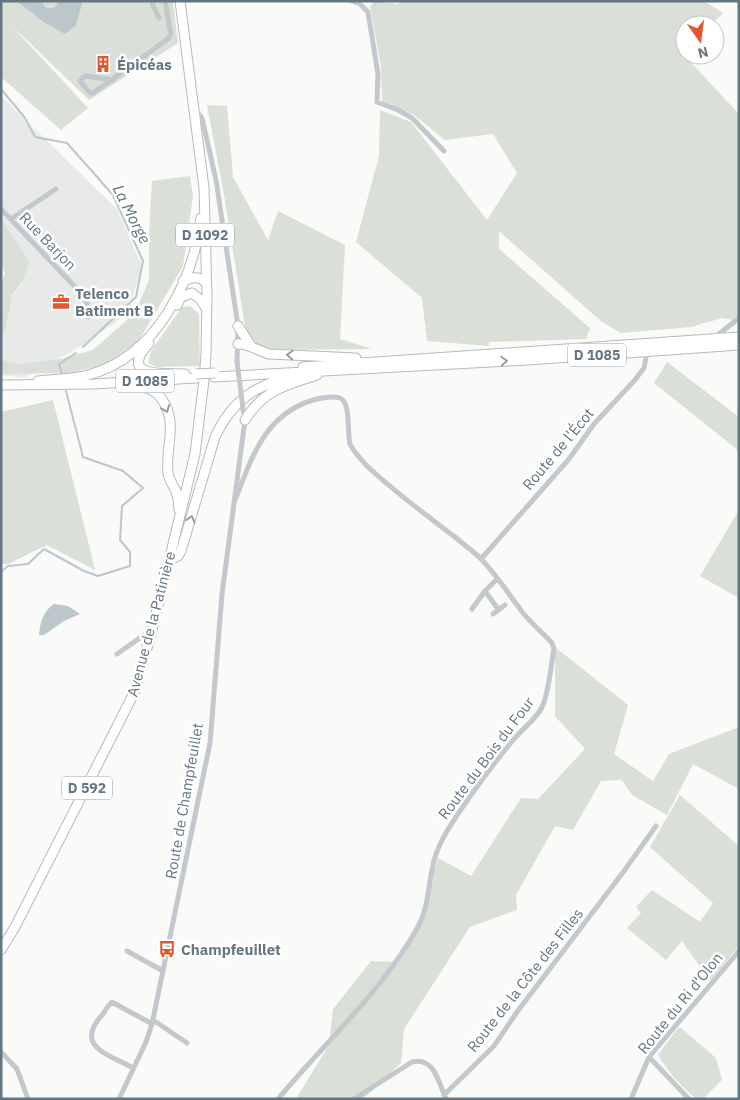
<svg xmlns="http://www.w3.org/2000/svg" width="740" height="1100" viewBox="0 0 740 1100" font-family="'IBM Plex Sans',sans-serif">
<style>
.built{fill:#e8e9e9}
.green{fill:#dadfd7}
.water{fill:#bbc7cb}
.lines{fill:none;stroke-linecap:round;stroke-linejoin:round}
.stream{stroke:#bbc7cb;stroke-width:2}
.primary-casing{stroke:#b5babe;stroke-width:11}
.street{stroke:#c3c8cc;stroke-width:5}
.primary{stroke:#fff;stroke-width:9}
.primary-bridge-casing{stroke:#b5babe;stroke-width:11;stroke-linecap:butt}
.street-bridge{stroke:#c3c8cc;stroke-width:5}
.primary-bridge{stroke:#fff;stroke-width:9}
.oneway{stroke:#939fa8}
.labels{text-anchor:middle;dominant-baseline:central;stroke-width:5;stroke-linejoin:round;paint-order:stroke}
.shield{fill:#fff;stroke:#939fa8;stroke-width:1}
.shield-label{font-size:14px;font-weight:bold;fill:#657683}
.poi-label{font-size:15px;font-weight:bold;fill:#657683;stroke:#fff;text-anchor:start}
.street-label{font-size:15px;fill:#657683;stroke:#fff}
.water-label{font-size:16px;font-style:italic;fill:#60757c;stroke:#fff}
</style>
<rect width="100%" height="100%" fill="#fafaf8"/>
<path class="built" d="M1,96L117,209L142,266L128,313L86,343L24,378L1,375V335L7,302L22,284L23,269L1,260Z"/>
<path class="green" d="M1,1H173L178,43L89,100L11,25L88,108L61,130L1,77Z
M375,1L397,4L401,1H704L723,13L711,25H685V52L683,54L739,114V321L722,318L691,327L621,333L602,322L499,231V249L590,328L586,339L489,342V346L427,341L422,298L356,242L379,156L380,110L411,122L487,220L517,173L493,134L445,140L414,115L382,101L381,67L370,6Z
M207,105L227,106L233,177L268,240L278,211L345,245L340,339L372,349L267,350L251,341L245,326L224,195Z
M190,176L193,196L183,266L138,342L105,365L68,373L1,374V360L21,364L60,359L93,350L135,313L149,280V235L152,181Z
M1,218L29,261L23,281L12,295L5,330L1,335V283L5,274L1,261Z
M190,306L199,314L200,366L157,367L148,363L151,351L182,307Z
M667,362L739,417V451L654,383Z
M53,400L95,570L47,545L8,564H1V412Z
M739,510V598L700,576Z
M555,647L628,705L614,754L653,781L669,754L739,727V789L693,764L667,815L632,795L622,780L601,781L573,830L555,826L516,895L517,910L470,927L404,1029L401,1063L363,1099H296L329,1045L333,1009L371,961L399,962L423,911L438,858L471,876L521,798L538,799L585,749L555,716Z
M680,795L739,846V946L710,981L682,941L666,960L627,928L641,913L636,907L652,890L700,922L713,903L650,847Z
M678,1028H681L716,1058L722,1080L703,1099H696C679,1084 669,1073 658,1055Z"/>
<path class="water" d="M17,1H44L43,4L46,8H54L58,3L56,1H80L82,4L76,25L65,34L42,21Z
M54,604L68,606L80,614L64,621L44,635H39C40,623 43,611 54,604Z"/>
<g class="lines">
<path class="stream" d="M1,89L25,118L35,137L67,143L113,195L143,261L136,297L83,347
M62,375L59,364L76,353
M1,572L8,566L28,564L44,549L84,571L98,576L130,566V552L120,540L122,506L143,488L123,471L83,457L66,391"/>
<g class="primary-casing">
<path id="primary" d="M183,281C193,277 198,276 206,282
M177,305L181,297L192,293L201,300L206,308
M238,326L251,346
M149,343C118,378 163,373 185,374
M238,344C249,344 259,351 269,354L356,358
M303,367L739,337
M214,377L528,360L739,345
M38,381C55,379 72,379 88,375C156,357 193,282 201,218
M1,385L94,384L196,378
M134,386C144,386 155,390 161,398C179,422 165,447 168,473C169,480 173,485 176,491C178,497 179,503 179,510
M245,420C264,389 285,386 317,375
M170,560L178,556L181,551L215,437C231,402 256,383 295,377
M1,950L15,927L135,691L151,634L195,454L204,380L206,354L207,296L204,188L180,1"/>
</g>
<path class="street" d="M151,1L159,18
M352,1L359,3L368,12L378,74L377,102L398,110L412,118L444,151
M113,80L86,76L81,79L80,81L90,93H93L168,39L171,34L165,1
M195,114L198,113L202,118L216,180L238,326L237,361
M1,209L79,291L87,303L88,317
M11,219L56,189
M714,338L739,318
M235,500C252,458 264,415 313,400C321,398 332,395 340,398C351,402 347,433 350,444C353,451 361,459 366,465C393,491 425,514 455,537C463,544 473,551 481,559C497,575 509,595 523,613C532,624 543,633 552,643L554,649C551,665 549,690 543,705C538,718 523,728 514,739C490,768 467,799 447,831C440,843 434,856 432,870C428,889 428,907 419,925C383,991 326,1041 278,1099
M481,559L569,459L594,424L634,381L644,368L647,352
M497,579L485,591L498,609
M472,609L485,591
M493,614L505,605
M117,654L144,635L151,634
M127,951L163,971
M153,1020L187,1043
M1,1052L17,1069L28,1099
M649,1057L689,1099
M133,1068C108,1054 73,1046 103,1014C106,1010 108,1005 112,1002L152,1024
M444,1095L494,1046L517,1012L624,871L656,826
M119,1099L146,1042L152,1024L210,743L222,594L245,420L243,409
M354,1099L412,1062C434,1056 439,1083 446,1099
M631,1099L649,1057L739,951"/>
<use href="#primary" class="primary"/>
<g class="primary-bridge-casing">
<path id="primary-bridge" d="M196,374L215,373"/>
</g>
<path class="street-bridge" d="M237,361L243,409"/>
<use href="#primary-bridge" class="primary-bridge"/>
</g>
<defs><path id="oneway-chevron" d="M-2-3.5L2.5 0L-2 3.5" fill="none" stroke-width="1.6" stroke-linecap="round" stroke-linejoin="round" transform="scale(1.25)"/></defs>
<g class="oneway">
<use href="#oneway-chevron" transform="translate(290 355) rotate(-177)"/>
<use href="#oneway-chevron" transform="translate(504 361) rotate(-3)"/>
<use href="#oneway-chevron" transform="translate(166 409) rotate(68)"/>
<use href="#oneway-chevron" transform="translate(191 519) rotate(-73)"/>
</g>
<defs>
<g id="building-bare" transform="scale(1.35)"><path d="M-4-6H4V6H1V3H-1V6H-4ZM-2.5-4.3h1.7v1.8h-1.7ZM.8-4.3h1.7v1.8H.8ZM-2.5-1h1.7V.8h-1.7ZM.8-1h1.7V.8H.8Z" fill="#e4572e" stroke="#fff" stroke-width="2.5" paint-order="stroke"/></g>
<g id="office-bare" transform="scale(1.35)"><path d="M-6-3h4V-5.5h4V-3h4V5H-6ZM-1-4.5V-3h2v-1.5ZM-6 0V1H6V0Z" fill="#e4572e" stroke="#fff" stroke-width="2.5" paint-order="stroke"/></g>
<g id="bus-bare" transform="scale(1.35)"><path d="M-5-6H5V4H4V6H2V4H-2V6H-4V4H-5ZM-3.5-4V0h7V-4ZM-3.5 1.2v1.5H-2V1.2ZM2 1.2v1.5H3.5V1.2Z" fill="#e4572e" stroke="#fff" stroke-width="2.5" paint-order="stroke"/></g>
</defs>
<g fill-rule="evenodd">
<use href="#building-bare" x="103" y="64"/>
<use href="#office-bare" x="61" y="302"/>
<use href="#bus-bare" x="167" y="949"/>
</g>
<g class="labels">
<g class="shield">
<rect x="176" y="223.5" width="58" height="23" rx="4"/>
<rect x="568" y="343.5" width="58" height="23" rx="4"/>
<rect x="116" y="369.5" width="58" height="23" rx="4"/>
<rect x="62" y="776.5" width="50" height="23" rx="4"/>
</g>
<g class="shield-label">
<text x="205" y="235">D 1092</text>
<text x="597" y="355">D 1085</text>
<text x="145" y="381">D 1085</text>
<text x="87" y="788">D 592</text>
</g>
<g class="poi-label">
<text x="117" y="64">Épicéas</text>
<text x="75" y="293">Telenco<tspan x="75" dy="17">Batiment B</tspan></text>
<text x="181" y="949">Champfeuillet</text>
</g>
<g class="street-label">
<text transform="translate(48 241) rotate(46)">Rue Barjon</text>
<text transform="translate(558 449) rotate(-50)">Route de l'Écot</text>
<text transform="translate(151 624) rotate(-75)">Avenue de la Patinière</text>
<text transform="translate(486 758) rotate(-53)">Route du Bois du Four</text>
<text transform="translate(184 801) rotate(-80)">Route de Champfeuillet</text>
<text transform="translate(525 980) rotate(-52)">Route de la Côte des Filles</text>
<text transform="translate(680 1003) rotate(-51)">Route du Ri d'Olon</text>
</g>
<g class="water-label">
<text transform="translate(132 214) rotate(63)">La Morge</text>
</g>
</g>
<rect width="740" height="1100" fill="none" stroke="#657683" stroke-width="5"/>
<g transform="translate(700 40) rotate(166)"><circle r="24" fill="#ffffff" stroke="#c1c8cd"/>
<path d="M0-4L9 19L0 12L-9 19Z" fill="#e4572e"/>
<text y="-8" font-size="14" font-weight="bold" text-anchor="middle" fill="#657683">N</text>
</g>
</svg>
